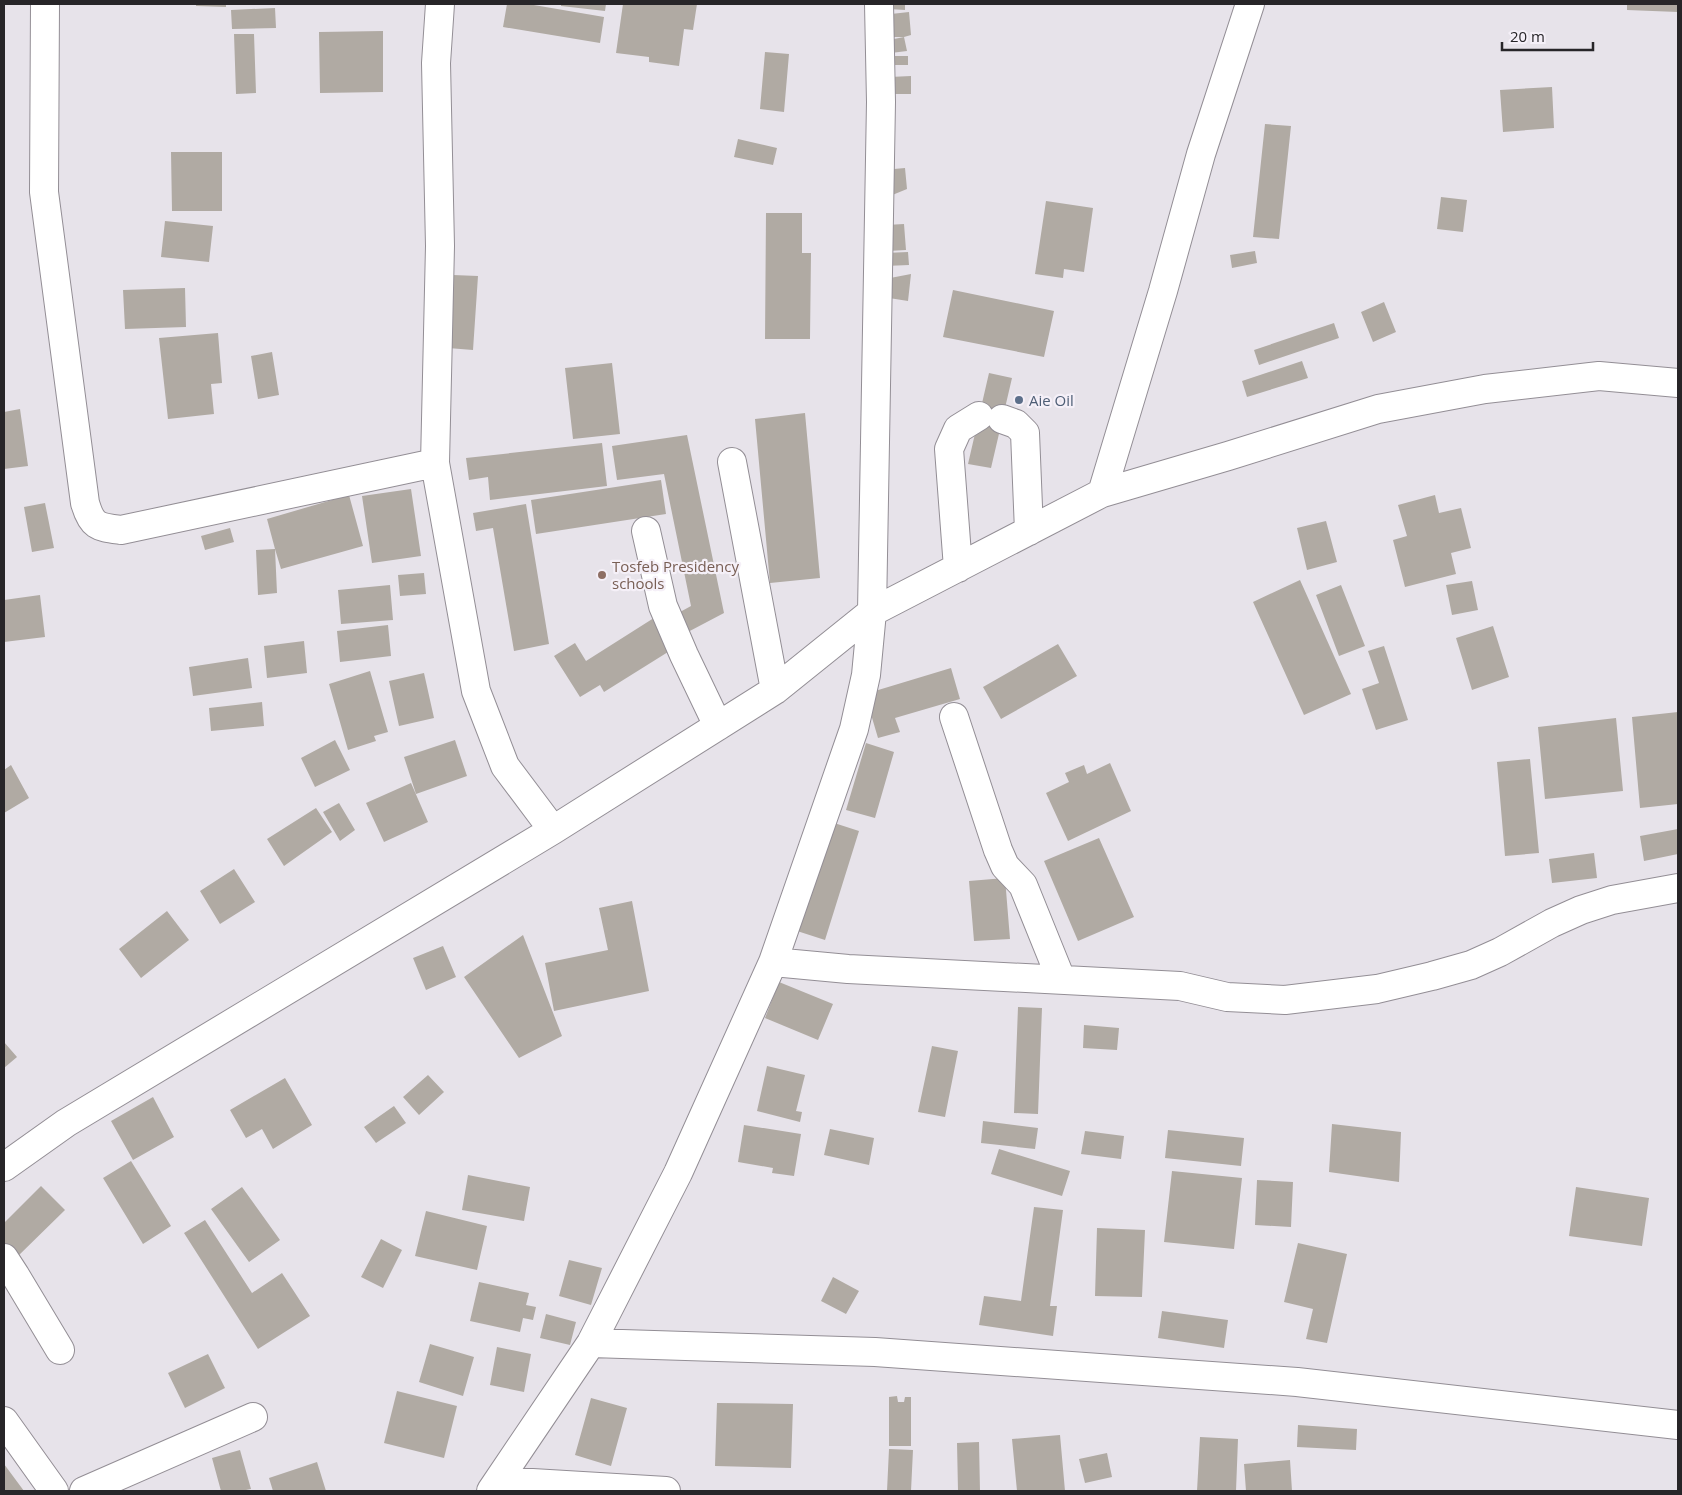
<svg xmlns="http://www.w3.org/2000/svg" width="1682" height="1495" viewBox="0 0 1682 1495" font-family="'Open Sans',sans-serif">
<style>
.building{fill:#b0aaa3}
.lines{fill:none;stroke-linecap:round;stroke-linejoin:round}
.minor-casing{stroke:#938e95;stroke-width:30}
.minor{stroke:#fff;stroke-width:28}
.service-dot{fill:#5c6f8a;stroke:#f5f0f8;stroke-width:2}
.education-dot{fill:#8d6e63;stroke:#f5f0f8;stroke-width:2}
.labels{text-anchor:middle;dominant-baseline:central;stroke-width:4.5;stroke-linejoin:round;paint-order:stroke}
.service-label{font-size:15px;fill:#4e5e75;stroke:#f5f0f8;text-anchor:start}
.education-label{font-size:15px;fill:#785e54;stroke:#f5f0f8;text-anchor:start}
</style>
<rect width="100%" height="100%" fill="#e7e3ea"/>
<path class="building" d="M196,4H226V7L196,6Z
M507,4H528L604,17L600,43L503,27Z
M561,4H606L605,11L561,6Z
M623,4H697L693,30L684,29L679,66L649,62V57L616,53Z
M889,4H905V10L889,9Z
M1627,4H1678V12L1627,10Z
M275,8L276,28L232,29L231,10Z
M909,12L911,35L904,37H893L891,14Z
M383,31V92L320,93L319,32Z
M234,34H254L256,93L236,94Z
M904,37L907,51L891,53L889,40Z
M765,52L789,54L784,112L760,109Z
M887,56H908V65H892Z
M911,76V94H890V77Z
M1552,87L1554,128L1503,132L1500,90Z
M1265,124L1291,126L1279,239L1253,237Z
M738,139L777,148L773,165L734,157Z
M171,152H222V211H172Z
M905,168L907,189L885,198L883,170Z
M1441,197L1467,200L1463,232L1437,229Z
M1046,201L1093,208L1084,272L1064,269L1063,278L1035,274Z
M766,213H802V253H811L810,339H765Z
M165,221L213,226L209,262L161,257Z
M904,224L906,250L888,251L886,225Z
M1255,251L1257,263L1232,268L1230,255Z
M908,252L909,265L885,266V253Z
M911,274L908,301L889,298L885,279Z
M453,275L478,276L473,350L448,348Z
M185,288L186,327L125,329L123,290Z
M953,290L1054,311L1044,357L943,337Z
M1384,302L1396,332L1373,342L1361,312Z
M1334,323L1339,338L1259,365L1254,350Z
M218,333L222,383L211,384L214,414L168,419L159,338Z
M272,352L279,395L258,399L251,356Z
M1302,361L1308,378L1247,397L1242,381Z
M612,363L620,434L573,439L565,368Z
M989,373L1012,378L991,468L968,464Z
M20,409L28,466L4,469V412Z
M805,413L820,578L770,583L755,419Z
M687,435L724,613L686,633L680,612L691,606L664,474L617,480L612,446Z
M602,443L607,486L490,500L488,477L469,480L466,458Z
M661,480L666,514L536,534L531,500Z
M411,489L421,556L372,563L362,496Z
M349,495L363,546L281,569L275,549L277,593L258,595L256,550L275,549L267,519Z
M1435,495L1439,513L1461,508L1471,548L1451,553L1456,574L1405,587L1393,540L1407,536L1398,505Z
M45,503L54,548L32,552L24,507Z
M526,504L549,644L514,651L493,528L476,531L473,513Z
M1326,521L1337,562L1307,570L1297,528Z
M230,528L234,542L205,550L201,536Z
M424,573L426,594L400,596L398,575Z
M1300,580L1351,694L1304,715L1253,602Z
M1472,581L1478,610L1452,615L1446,585Z
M390,585L393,620L341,624L338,590Z
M1341,585L1365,646L1339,656L1316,595Z
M40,595L45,637L4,642V600Z
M657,616L676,647L604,692L600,685L580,697L554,656L575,643L586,661Z
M388,625L391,656L340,662L337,631Z
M1493,626L1509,677L1472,690L1456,638Z
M304,641L307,673L267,678L264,646Z
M1058,644L1077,676L1001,719L983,687Z
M1384,646L1408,720L1376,730L1362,689L1379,683L1368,651Z
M248,658L252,688L193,696L189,667Z
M951,668L960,699L895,718L900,732L878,738L865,694Z
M370,671L388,732L374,736L376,741L348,750L329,684Z
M424,673L434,718L399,726L389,681Z
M262,702L264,726L211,731L209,708Z
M1678,712V804L1640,808L1632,717Z
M1616,718L1623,791L1545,799L1538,727Z
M335,740L350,770L315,787L301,758Z
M455,740L467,776L416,794L404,757Z
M866,743L894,752L875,818L846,810Z
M1530,759L1539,853L1505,856L1497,762Z
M1110,763L1131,811L1068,841L1046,793L1069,782L1065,773L1084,765L1087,774Z
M11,765L29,798L4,813V770Z
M411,783L428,822L384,842L366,803Z
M339,803L355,830L340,841L323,812Z
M316,808L332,832L284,866L267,839Z
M828,821L859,831L825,940L794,930Z
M1678,829V854L1644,861L1640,836Z
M1099,838L1134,917L1078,941L1044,861Z
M1594,853L1597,878L1552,883L1549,859Z
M234,869L255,902L220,924L200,891Z
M1005,878L1010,939L974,941L969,881Z
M632,901L649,991L554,1011L545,963L608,950L599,908Z
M167,911L189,940L141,978L119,949Z
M523,935L562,1036L519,1058L464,977Z
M443,946L456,977L426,990L413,958Z
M779,982L833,1004L818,1040L765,1018Z
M1018,1007L1042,1008L1038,1114L1014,1113Z
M1084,1025L1119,1028L1117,1050L1083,1048Z
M4,1042L17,1057L4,1068Z
M932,1046L958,1051L945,1117L918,1112Z
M767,1066L805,1075L796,1111L802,1112L800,1122L757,1111Z
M428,1075L444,1092L419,1115L403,1097Z
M285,1078L312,1125L273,1149L262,1129L246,1138L230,1110Z
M153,1097L174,1137L133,1160L111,1121Z
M394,1106L406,1123L376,1143L364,1127Z
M983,1121L1038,1128L1035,1149L981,1143Z
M1332,1124L1401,1132L1399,1182L1329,1172Z
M744,1125L801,1134L794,1176L772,1173L773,1168L738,1162Z
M830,1129L874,1138L869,1165L824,1155Z
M1168,1130L1244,1138L1241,1166L1165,1158Z
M1085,1131L1124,1136L1121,1159L1081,1154Z
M999,1149L1070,1171L1062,1196L991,1174Z
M131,1161L171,1226L143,1244L103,1178Z
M1172,1171L1242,1178L1234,1249L1164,1242Z
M468,1175L530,1187L524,1221L462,1210Z
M1257,1180L1293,1182L1291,1227L1255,1225Z
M41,1186L65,1210L16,1258L4,1246V1223Z
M242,1187L280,1240L249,1262L211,1209Z
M1576,1187L1649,1198L1642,1246L1569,1236Z
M1034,1207L1063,1210L1050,1306H1057L1053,1336L979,1325L984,1296L1021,1301Z
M426,1211L487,1226L477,1270L415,1256Z
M205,1220L252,1293L282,1273L310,1316L258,1349L184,1233Z
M1097,1228L1145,1230L1142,1297L1095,1296Z
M381,1239L402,1250L383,1288L361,1277Z
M1298,1243L1347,1254L1327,1343L1306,1339L1313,1309L1284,1302Z
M569,1260L602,1268L591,1305L559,1296Z
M833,1277L859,1291L846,1314L821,1301Z
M479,1282L529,1293L526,1305L536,1307L533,1320L523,1318L520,1332L470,1321Z
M1162,1311L1228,1320L1224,1348L1158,1338Z
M546,1314L576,1322L570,1345L540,1338Z
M430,1344L474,1357L463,1396L419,1382Z
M497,1347L531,1354L524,1392L490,1385Z
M208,1354L225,1388L185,1408L168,1373Z
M397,1391L457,1406L444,1458L384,1443Z
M897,1396L898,1402H904L905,1397H911V1446H889V1397Z
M591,1398L627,1408L611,1466L575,1455Z
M717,1403L793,1404L791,1468L715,1466Z
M1298,1425L1357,1429L1356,1450L1297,1447Z
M1060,1435L1065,1491H1017L1012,1439Z
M1200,1437L1238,1439L1236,1491H1197Z
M979,1442L980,1491H958L957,1443Z
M889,1449L913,1450L911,1491H887Z
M240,1450L251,1489L241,1491H221L212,1458Z
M1107,1453L1112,1477L1085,1483L1079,1459Z
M1290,1460L1292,1491H1246L1244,1464Z
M317,1462L326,1491H273L269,1478Z
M4,1464L24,1491H4Z"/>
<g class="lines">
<g class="minor-casing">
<path id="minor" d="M45,4L44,192L85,503C92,527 98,527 121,530L435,463
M440,4L436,63L440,246L435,463L476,691L505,766L553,830
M1002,419L1016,424L1025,433L1029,531
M732,462L775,690
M1102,493L1163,291L1201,154L1250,4
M646,531L663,606L684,655L718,726
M958,568L949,449L958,429L979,416
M954,717L998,850L1005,866L1023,885L1061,979
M773,962L848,969L1180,986L1227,997L1285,1000L1377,989L1432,976L1471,965L1500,952L1552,923L1581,910L1612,900L1678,888
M4,1167L66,1123L553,830L775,690L872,612L1102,493L1228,456L1378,409L1485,389L1599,376L1678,383
M4,1258L15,1275L60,1350
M591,1343L875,1352L1297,1382L1678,1425
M4,1421L54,1491
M498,1481L666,1491
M84,1491L253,1417
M491,1491L591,1343L678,1173L773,962L854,729L866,675L872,612L881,102L879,4"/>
</g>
<use href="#minor" class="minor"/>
</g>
<circle class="service-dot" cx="1019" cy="400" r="5"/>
<circle class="education-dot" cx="602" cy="575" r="5"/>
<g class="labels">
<g class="service-label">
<text x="1029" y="400">Aie Oil</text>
</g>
<g class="education-label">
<text x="612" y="566">Tosfeb Presidency<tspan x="612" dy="17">schools</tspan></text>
</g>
</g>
<rect width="1682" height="1495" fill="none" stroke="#272528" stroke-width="10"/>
<path d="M1502 42v8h91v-8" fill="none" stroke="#272528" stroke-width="2.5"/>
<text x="1510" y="42" font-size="15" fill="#272528" stroke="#f5f0f8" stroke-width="4" paint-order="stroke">20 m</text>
</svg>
